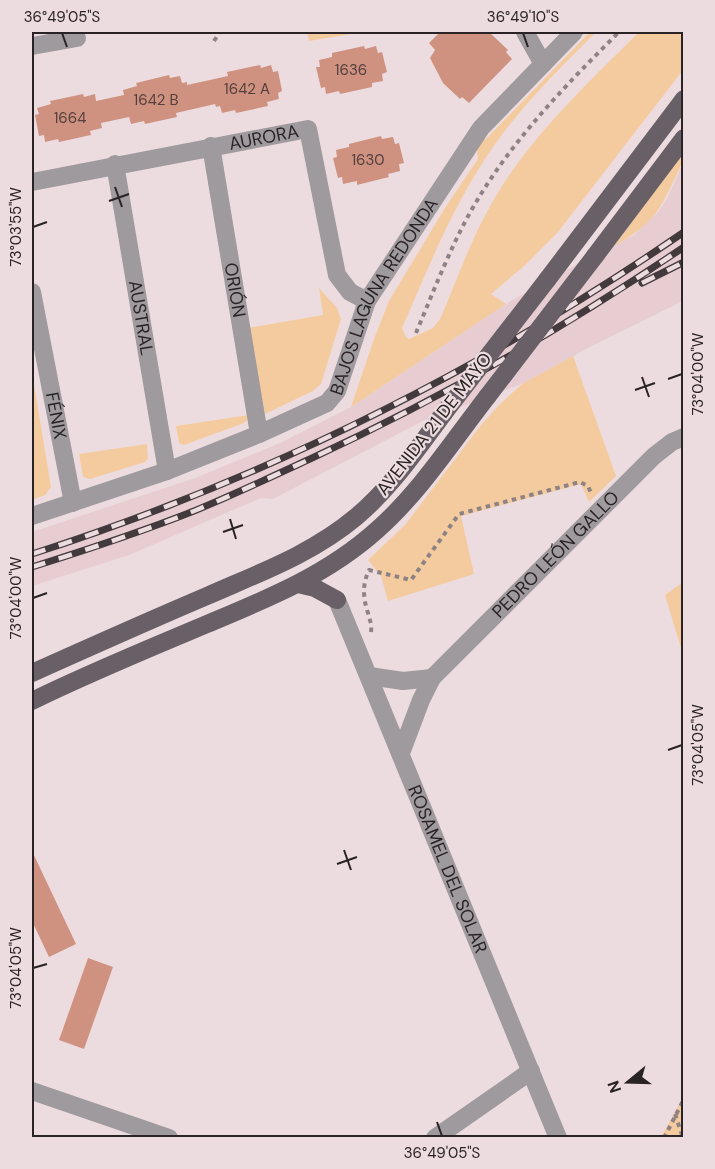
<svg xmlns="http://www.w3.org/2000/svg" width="715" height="1169" viewBox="0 0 715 1169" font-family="'DM Sans',sans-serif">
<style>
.built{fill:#e7cdd2}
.green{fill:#f4cb9e}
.building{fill:#cf9281}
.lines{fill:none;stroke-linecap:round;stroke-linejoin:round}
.path{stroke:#8e8284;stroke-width:4;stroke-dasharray:4.5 4.5;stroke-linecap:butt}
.minor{stroke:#9f9a9e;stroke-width:18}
.major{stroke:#696067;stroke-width:18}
.rail-casing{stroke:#423a3c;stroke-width:7}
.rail{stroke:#eddcdf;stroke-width:4.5;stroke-dasharray:14;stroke-linecap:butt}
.major-bridge{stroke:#696067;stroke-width:18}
.ticks{fill:none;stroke:#2a2325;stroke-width:2}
.labels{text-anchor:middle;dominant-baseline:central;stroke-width:4.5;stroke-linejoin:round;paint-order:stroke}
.number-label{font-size:15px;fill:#533f3c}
.street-label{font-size:18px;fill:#2a2325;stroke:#eddcdf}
.neatline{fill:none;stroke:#2a2325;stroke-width:2}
.ticks-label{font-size:15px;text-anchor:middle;fill:#2a2325}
</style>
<rect width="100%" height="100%" fill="#eddcdf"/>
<path class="built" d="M683,163V301L590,347L522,384L423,421L273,499L261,498L129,555L32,586V532L195,478L280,443L351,407L506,304L547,280L634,235L658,212L667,199Z"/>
<path class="green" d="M307,32H363L309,41Z
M590,32H596C555,73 511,116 480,167C448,217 426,274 402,328L406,337L409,339L433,328L440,319C456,283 469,244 488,210C525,141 585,86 639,32H683V70L558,232L524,266L491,294L506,304L351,407L374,339L389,301L445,208L478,159L476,141H482L487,138Z
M683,153C683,164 679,170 674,180C658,215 648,227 614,246Z
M319,288L337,308L341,319L321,384L313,391L265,414L248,328L323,315Z
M573,356L616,476L589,502L581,484L461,516L474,574L388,601L381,576L368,560L405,525L481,425L499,405L522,384Z
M32,383L34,384L51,487L45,495L32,500Z
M249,415L247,420L244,423L184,445L179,443L176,426Z
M147,444L148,458L145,462L90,479L83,477L79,454Z
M683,582V655L665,595Z
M683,1098V1137H661Z"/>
<path class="building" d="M440,32H489L508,50L506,52L512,59L469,103L462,97L460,99L443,83L430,58L435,50L429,43Z
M364,46L365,49L376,46L378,53L382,52L387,72L382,74L383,81L372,83V87L340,94L339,91L326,94L325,87L321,88L316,67H320L319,60L332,57V53Z
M260,65L261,68L271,65L273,72L278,71L282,91L278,93L279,99L267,102L268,106L236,113L235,110L222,113L220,106L216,107L215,104L176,113L177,117L145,124L144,121L131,124L129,117L101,123L102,128L90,131L91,135L59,142L58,139L45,142L44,135L39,136L35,115L39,114L37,108L51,104L50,101L83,94L84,97L95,94L96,101L124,95L123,90L137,86L136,83L169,75L170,78L180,76L182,83L187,82V85L228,76L227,72Z
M381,136L382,139L393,137L395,144L399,143L404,163L399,164L400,171L388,174L389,177L357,185V181L343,184L342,177L338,178L333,158L337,157L336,150L349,147V144Z
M32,851L76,944L49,957L32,921Z
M88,958L113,967L84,1049L59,1040Z"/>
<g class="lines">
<path class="path" d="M214,41L220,32
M416,333C432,295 447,256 466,220C505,147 562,89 619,32
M371,632C372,624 370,621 368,613C363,598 362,585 369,570L411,580L459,514L580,482L588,486L591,493
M675,1114L683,1138
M664,1138L684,1099"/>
<g class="minor">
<path d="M525,32L543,64"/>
<path d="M32,46L77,38"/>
<path id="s1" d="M211,146L259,434"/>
<path id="s2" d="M115,164L167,471"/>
<path id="s3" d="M32,182L308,129L337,275L350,292L367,301"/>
<path id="s4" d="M32,292L73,503"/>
<path id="s5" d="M32,516L167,471L259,434L327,403L337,391L367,301L481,128L574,32"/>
<path id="s6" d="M337,600L558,1138"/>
<path d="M369,676L403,681L432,678"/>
<path id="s7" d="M401,753L421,700L432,678L654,456L672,442L684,437"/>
<path d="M32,1091L169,1138"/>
<path d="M435,1138L531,1071"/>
</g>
<path class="major" d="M595,256L684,138
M547,280L684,99
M298,584L315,588L337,600
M32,673C90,647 148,621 207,596C259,573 312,554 356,517C391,488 417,449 444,413
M32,701C89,673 148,649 207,624C267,599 327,575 377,530C420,492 452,442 487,397"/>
<g class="rail-casing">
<path id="rail" d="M642,283L684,262
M32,554C263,480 483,370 684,232
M32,567C86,550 141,532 194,511C233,495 271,477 310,459C440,399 564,328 684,247"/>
</g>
<use href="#rail" class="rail"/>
<path class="major-bridge" d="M487,397L595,256
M444,413L547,280"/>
</g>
<path class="ticks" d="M62,33L67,47M523,33L528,47M115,187L122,207M109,201L129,194M33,227L47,222M642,377L649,397M668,379L682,374M635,390L655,383M230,519L236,539M223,532L243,525M33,598L47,593M668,750L682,745M344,850L351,870M337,864L357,857M33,968L47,964M437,1122L442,1136"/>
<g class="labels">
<g class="number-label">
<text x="351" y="70">1636</text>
<text x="247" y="89">1642 A</text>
<text x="156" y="100">1642 B</text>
<text x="70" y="118">1664</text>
<text x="368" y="160">1630</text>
</g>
<g class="street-label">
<text stroke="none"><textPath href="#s3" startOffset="236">AURORA</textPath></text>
<text stroke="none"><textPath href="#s1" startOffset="146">ORIÓN</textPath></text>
<text stroke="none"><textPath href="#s5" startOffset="438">BAJOS LAGUNA REDONDA</textPath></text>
<text stroke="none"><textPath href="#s2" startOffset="156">AUSTRAL</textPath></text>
<text stroke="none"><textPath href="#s4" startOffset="126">FÉNIX</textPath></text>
<text transform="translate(434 424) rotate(-52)">AVENIDA 21 DE MAYO</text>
<text stroke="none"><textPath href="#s7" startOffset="256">PEDRO LEÓN GALLO</textPath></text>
<text stroke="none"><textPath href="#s6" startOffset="291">ROSAMEL DEL SOLAR</textPath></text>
</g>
</g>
<rect width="715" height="1169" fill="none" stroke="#eddcdf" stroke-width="66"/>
<g transform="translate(628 1082) rotate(251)" stroke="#eddcdf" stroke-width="4.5" paint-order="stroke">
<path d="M0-4.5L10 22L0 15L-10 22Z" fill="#2a2325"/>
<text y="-9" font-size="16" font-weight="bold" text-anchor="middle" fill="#2a2325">N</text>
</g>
<rect x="33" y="33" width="649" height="1103" class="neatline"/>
<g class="ticks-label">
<text x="62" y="22">36°49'05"S</text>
<text x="523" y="22">36°49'10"S</text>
<text transform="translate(16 227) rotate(-90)" y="5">73°03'55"W</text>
<text transform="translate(698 374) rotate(-90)" y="5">73°04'00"W</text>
<text transform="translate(16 598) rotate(-90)" y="5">73°04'00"W</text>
<text transform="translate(698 745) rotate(-90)" y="5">73°04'05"W</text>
<text transform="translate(16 968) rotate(-90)" y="5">73°04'05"W</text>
<text x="442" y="1158">36°49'05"S</text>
</g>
</svg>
